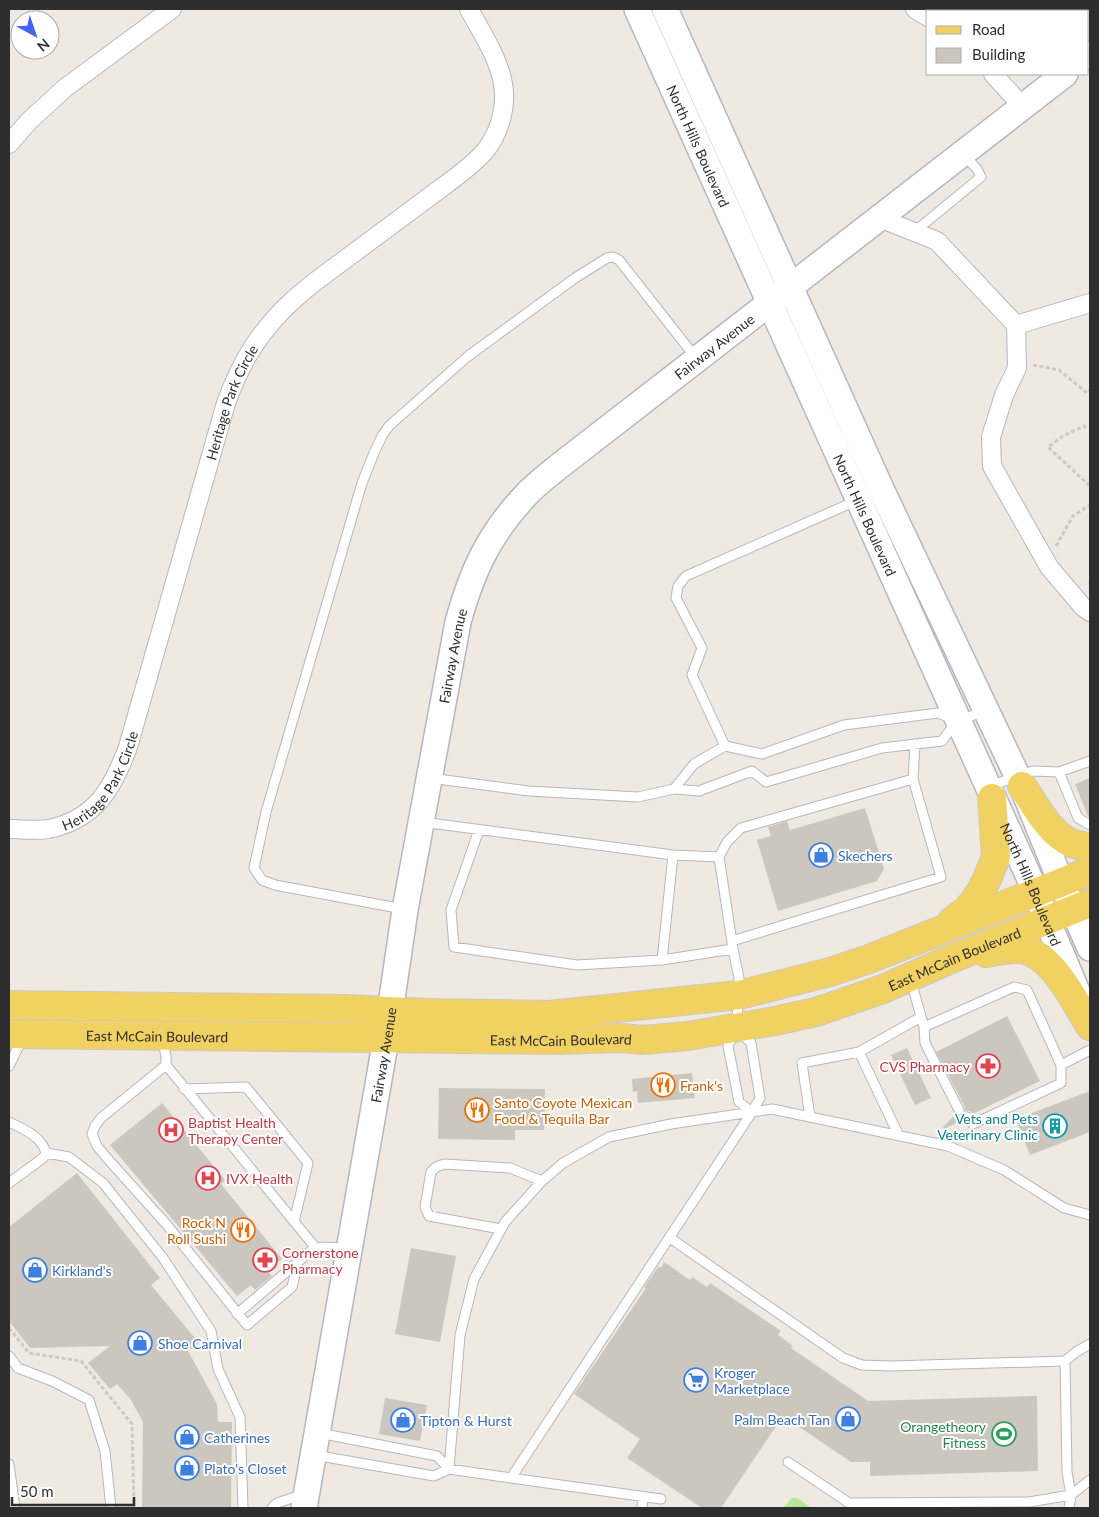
<svg xmlns="http://www.w3.org/2000/svg" width="1099" height="1517" viewBox="0 0 1099 1517" font-family="Lato,sans-serif">
<style>
.green{fill:#b6e59e}
.building{fill:#cbc7bf}
.lines{fill:none;stroke-linecap:round;stroke-linejoin:round}
.lane-casing{stroke:#b4b7c1;stroke-width:11}
.street-casing{stroke:#b4b7c1;stroke-width:20}
.secondary-casing{stroke:#b4b7c1;stroke-width:28}
.primary-casing{stroke:#c9c9c9;stroke-width:30}
.path{stroke:#c9c9c9;stroke-width:3;stroke-dasharray:4 2.5;stroke-linecap:butt}
.lane{stroke:#fff;stroke-width:9}
.street{stroke:#fff;stroke-width:18}
.secondary{stroke:#fff;stroke-width:25}
.primary{stroke:#f2d163;stroke-width:28}
.labels{text-anchor:middle;dominant-baseline:central;stroke-width:4;stroke-linejoin:round;paint-order:stroke}
.street-label{font-size:14px;fill:#2e2e2e;stroke:#fff}
.shop-label{font-size:14px;fill:#366cbe;stroke:#fff;text-anchor:start}
.health-label{font-size:14px;fill:#be3a42;stroke:#fff;text-anchor:start}
.food-label{font-size:14px;fill:#c56008;stroke:#fff;text-anchor:start}
.culture-label{font-size:14px;fill:#0d838f;stroke:#fff;text-anchor:end}
.leisure-label{font-size:14px;fill:#27864d;stroke:#fff;text-anchor:end}
</style>
<rect width="100%" height="100%" fill="#efe9e1"/>
<path class="green" d="M792,1498H797L809,1506V1508H783Z"/>
<path class="building" d="M1090,778V818L1088,816L1075,784Z
M865,808L884,869L877,881L778,911L757,840L771,836L768,827L787,821L790,830Z
M1007,1016L1040,1081L973,1114L970,1111H965V1107L936,1052Z
M907,1048L931,1098L915,1105L891,1055Z
M692,1073L695,1098L638,1103L637,1091L633,1092L632,1079Z
M439,1088L545,1089L544,1130H515V1140L438,1139Z
M1090,1091V1132L1030,1155L1016,1119Z
M162,1103L225,1180L221,1184L282,1259L267,1271L272,1276L255,1290L251,1285L237,1296L110,1145Z
M955,1115L961,1116L962,1120L944,1129L943,1127Z
M77,1173L160,1278L151,1285L199,1343L188,1351L217,1404L218,1422H232L231,1508H142L143,1422L131,1400L117,1384L110,1389L88,1363L110,1346L30,1348L9,1321V1227Z
M411,1248L456,1256L440,1342L395,1334Z
M664,1262L690,1280L692,1277L707,1287L710,1283L781,1331L778,1335L793,1346L791,1348L868,1401L1037,1396L1038,1471L870,1476V1462H851L783,1416L721,1508H702L627,1458L640,1439L574,1394L646,1288L644,1287L659,1266L661,1268Z
M385,1398L427,1405L420,1441L379,1434Z"/>
<g class="lines">
<g class="lane-casing">
<path id="lane" d="M914,232L981,177L977,169L963,154
M858,500L686,576L678,586L676,598L702,648L692,675L725,746L762,754L844,725L938,713L953,719
M1059,772L1078,818L1090,825
M430,778L529,791L638,797L674,789L699,791L752,771L766,782L882,748L942,741L957,721L985,711
M990,786L1033,771L1059,772L1090,761
M674,789L694,764L725,746
M422,822L673,855L662,960L733,949L719,857L673,855
M479,830L451,910L454,947L577,965L662,960
M719,857L727,842L741,828L913,779
M403,909L275,885L262,880L254,868L266,812L362,483L374,453L382,436L389,426L467,357L575,278L607,258L613,257L619,260L696,358
M732,941L941,877L913,779L915,744
M733,949L739,978V995L736,1028L728,1046L739,1102L752,1112L760,1098L751,1043L740,1032
M911,981L924,1027L1014,987L1027,990L1061,1065L1090,1050
M924,1027L925,1043L959,1110
M162,1039L166,1056V1065L315,1247L347,1248
M859,1052L899,1136
M166,1065L101,1118L95,1126L92,1134L97,1146L106,1157L167,1225L247,1325L292,1287L298,1262L315,1247
M9,1066L23,1037
M184,1089L246,1087L308,1163L294,1222
M752,1112L511,1478L449,1469L460,1335L474,1279L505,1222L542,1181L563,1163L609,1137L671,1124L772,1109L948,1146L1004,1170L1064,1208L1090,1215
M810,1117L802,1063L859,1052L921,1017
M967,1117L973,1124L1061,1083V1065
M9,1122C23,1129 42,1136 46,1153L43,1158L9,1183
M46,1153L69,1157L103,1183L163,1258L211,1331L218,1369L240,1417L243,1508
M501,1229L429,1216L425,1207L431,1172L436,1167L444,1164L510,1168L542,1181
M670,1238L843,1358L862,1365L890,1366L1065,1361
M237,1314L298,1262
M9,1356L18,1368L52,1381L89,1400L105,1451L111,1508
M314,1455L434,1476L449,1469L437,1456L319,1433
M788,1462L849,1503L1029,1502L1071,1495L1067,1472L1065,1361L1076,1352L1090,1344
M9,1464L15,1508
M511,1478L661,1499
M272,1508L277,1503L304,1494
M642,1508L643,1497
M1069,1508L1071,1495L1090,1480"/>
</g>
<g class="street-casing">
<g id="street">
<path d="M915,9L928,17"/>
<path d="M993,74L1023,107"/>
<path d="M9,144L29,121L65,88L172,9"/>
<path d="M879,218L937,241L1016,325L1090,303"/>
<path d="M1016,325L1017,368L1004,395L991,437L992,466L1049,567L1083,607L1090,612"/>
<path id="s1" d="M9,829C21,829 36,831 48,829C95,820 113,788 128,747L226,403C241,362 259,332 291,302C308,286 328,272 347,258C375,237 402,217 429,197C445,185 473,166 485,151C498,135 505,113 504,92C502,62 482,34 469,9"/>
</g>
</g>
<g class="secondary-casing">
<g id="secondary">
<path id="s2" d="M637,9L1029,877L1079,996"/>
<path d="M665,9L882,491L1022,786L1061,882L1090,948"/>
<path d="M1088,56L1090,54"/>
<path id="s3" d="M304,1508L386,1039L405,910L458,622C472,571 489,534 526,495C535,485 547,476 558,467L1065,74"/>
</g>
</g>
<g class="primary-casing">
<g id="primary">
<path d="M1022,786C1036,806 1048,832 1071,843C1077,845 1084,846 1090,848"/>
<path d="M952,921L967,910L978,896L987,879L996,857L992,798"/>
<path d="M986,953C996,951 1007,949 1018,949C1051,950 1074,1001 1090,1026"/>
<path d="M9,1005L346,1009L428,1013L550,1015L739,995L830,972L869,959L1090,871"/>
<path id="s4" d="M9,1034L557,1040L621,1038L643,1040L688,1036L775,1021L816,1012L883,989L953,958L1090,903"/>
</g>
</g>
<path class="path" d="M1033,365L1059,370L1087,393L1090,390
M1086,428L1084,426L1063,436L1048,447L1090,486
M1056,546L1073,516L1090,505
M1090,581V586
M9,1328L29,1353L81,1361L132,1424L134,1508"/>
<use href="#lane" class="lane"/>
<use href="#street" class="street"/>
<use href="#secondary" class="secondary"/>
<use href="#primary" class="primary"/>
</g>
<defs>
<g id="shop-ring" transform="scale(1.25)"><circle r="9.5" fill="#fff" stroke="#3f7fe0" stroke-width="1.5"/><path d="M-5-2.5h2.3a2.7 3.5 0 0 1 5.4 0H5L5.5 6h-11ZM-1.5-2.5h3a1.5 2.3 0 0 0-3 0Z" fill="#3f7fe0"/></g>
<g id="pharmacy-ring" transform="scale(1.25)"><circle r="9.5" fill="#fff" stroke="#e0444e" stroke-width="1.5"/><path d="M-2-6h4v4h4v4h-4v4h-4v-4h-4v-4h4Z" fill="#e0444e"/></g>
<g id="restaurant-ring" transform="scale(1.25)"><circle r="9.5" fill="#fff" stroke="#e8710a" stroke-width="1.5"/><path d="M-5-6h1v4h1v-4h1v4h1v-4h1v5L-1.5 .5V6h-2V.5L-5-1ZM5-6V6H3V1.5H1.5Q1.5-4 5-6Z" fill="#e8710a"/></g>
<g id="building-ring" transform="scale(1.25)"><circle r="9.5" fill="#fff" stroke="#0f9aa8" stroke-width="1.5"/><path d="M-4-6H4V6H1V3H-1V6H-4ZM-2.5-4.3h1.7v1.8h-1.7ZM.8-4.3h1.7v1.8H.8ZM-2.5-1h1.7V.8h-1.7ZM.8-1h1.7V.8H.8Z" fill="#0f9aa8"/></g>
<g id="hospital-ring" transform="scale(1.25)"><circle r="9.5" fill="#fff" stroke="#e0444e" stroke-width="1.5"/><path d="M-5-5h3v3.5h4V-5h3V5h-3V1.5h-4V5h-3Z" fill="#e0444e"/></g>
<g id="supermarket-ring" transform="scale(1.25)"><circle r="9.5" fill="#fff" stroke="#3f7fe0" stroke-width="1.5"/><path d="M-6-5.5h2.5l.6 2H6L4.5 2H-2.5L-4.4-4H-6ZM-1.5 3.2a1.3 1.3 0 1 0 .1 0ZM3 3.2a1.3 1.3 0 1 0 .1 0Z" fill="#3f7fe0"/></g>
<g id="stadium-ring" transform="scale(1.25)"><circle r="9.5" fill="#fff" stroke="#2e9e5b" stroke-width="1.5"/><path d="M0-5a6.5 5 0 1 0 0 10a6.5 5 0 1 0 0-10ZM-3.5-1.8h7v3.6h-7Z" fill="#2e9e5b"/></g>
</defs>
<g fill-rule="evenodd">
<use href="#shop-ring" x="821" y="855"/>
<use href="#pharmacy-ring" x="988" y="1066"/>
<use href="#restaurant-ring" x="663" y="1085"/>
<use href="#restaurant-ring" x="477" y="1110"/>
<use href="#building-ring" x="1055" y="1126"/>
<use href="#hospital-ring" x="171" y="1130"/>
<use href="#hospital-ring" x="208" y="1178"/>
<use href="#restaurant-ring" x="243" y="1230"/>
<use href="#pharmacy-ring" x="265" y="1260"/>
<use href="#shop-ring" x="35" y="1270"/>
<use href="#shop-ring" x="140" y="1343"/>
<use href="#supermarket-ring" x="696" y="1380"/>
<use href="#shop-ring" x="848" y="1419"/>
<use href="#shop-ring" x="403" y="1420"/>
<use href="#stadium-ring" x="1004" y="1434"/>
<use href="#shop-ring" x="187" y="1437"/>
<use href="#shop-ring" x="187" y="1468"/>
</g>
<g class="labels">
<g class="street-label">
<text stroke="none"><textPath href="#s2" startOffset="150">North Hills Boulevard</textPath></text>
<text stroke="none"><textPath href="#s3" startOffset="1285">Fairway Avenue</textPath></text>
<text stroke="none"><textPath href="#s1" startOffset="520">Heritage Park Circle</textPath></text>
<text stroke="none"><textPath href="#s2" startOffset="555">North Hills Boulevard</textPath></text>
<text stroke="none"><textPath href="#s3" startOffset="865">Fairway Avenue</textPath></text>
<text stroke="none"><textPath href="#s1" startOffset="115">Heritage Park Circle</textPath></text>
<text stroke="none"><textPath href="#s2" startOffset="960">North Hills Boulevard</textPath></text>
<text stroke="none"><textPath href="#s4" startOffset="958">East McCain Boulevard</textPath></text>
<text stroke="none"><textPath href="#s4" startOffset="148">East McCain Boulevard</textPath></text>
<text stroke="none"><textPath href="#s4" startOffset="552">East McCain Boulevard</textPath></text>
<text stroke="none"><textPath href="#s3" startOffset="460">Fairway Avenue</textPath></text>
</g>
<g class="shop-label">
<text x="838" y="855">Skechers</text>
<text x="52" y="1270">Kirkland's</text>
<text x="158" y="1343">Shoe Carnival</text>
<text x="714" y="1372">Kroger<tspan x="714" dy="16">Marketplace</tspan></text>
<text x="830" y="1419" text-anchor="end">Palm Beach Tan</text>
<text x="420" y="1420">Tipton &amp; Hurst</text>
<text x="204" y="1437">Catherines</text>
<text x="204" y="1468">Plato's Closet</text>
</g>
<g class="health-label">
<text x="970" y="1066" text-anchor="end">CVS Pharmacy</text>
<text x="188" y="1122">Baptist Health<tspan x="188" dy="16">Therapy Center</tspan></text>
<text x="226" y="1178">IVX Health</text>
<text x="282" y="1252">Cornerstone<tspan x="282" dy="16">Pharmacy</tspan></text>
</g>
<g class="food-label">
<text x="680" y="1085">Frank's</text>
<text x="494" y="1102">Santo Coyote Mexican<tspan x="494" dy="16">Food &amp; Tequila Bar</tspan></text>
<text x="226" y="1222" text-anchor="end">Rock N<tspan x="226" dy="16">Roll Sushi</tspan></text>
</g>
<g class="culture-label">
<text x="1038" y="1118">Vets and Pets<tspan x="1038" dy="16">Veterinary Clinic</tspan></text>
</g>
<g class="leisure-label">
<text x="986" y="1426">Orangetheory<tspan x="986" dy="16">Fitness</tspan></text>
</g>
</g>
<rect width="1099" height="1517" fill="none" stroke="#2e2e2e" stroke-width="20"/>
<rect x="926" y="10" width="162" height="65" fill="#ffffff" stroke="#ababab"/>
<rect x="936" y="26" width="25" height="8" fill="#f2d163" stroke="#ababab"/>
<text x="972" y="35" font-size="15" fill="#2e2e2e">Road</text>
<rect x="936" y="48" width="25" height="15" fill="#cbc7bf" stroke="#ababab"/>
<text x="972" y="60" font-size="15" fill="#2e2e2e">Building</text>
<g transform="translate(35 35) rotate(140)"><circle r="24" fill="#ffffff" stroke="#ababab"/>
<path d="M0-4L9 19L0 12L-9 19Z" fill="#4264fb"/>
<text y="-8" font-size="14" font-weight="bold" text-anchor="middle" fill="#2e2e2e">N</text>
</g>
<path d="M12 1497v8h122v-8" fill="none" stroke="#2e2e2e" stroke-width="2.5"/>
<text x="20" y="1497" font-size="15" fill="#2e2e2e" stroke="#ffffff" stroke-width="4" paint-order="stroke">50 m</text>
</svg>
